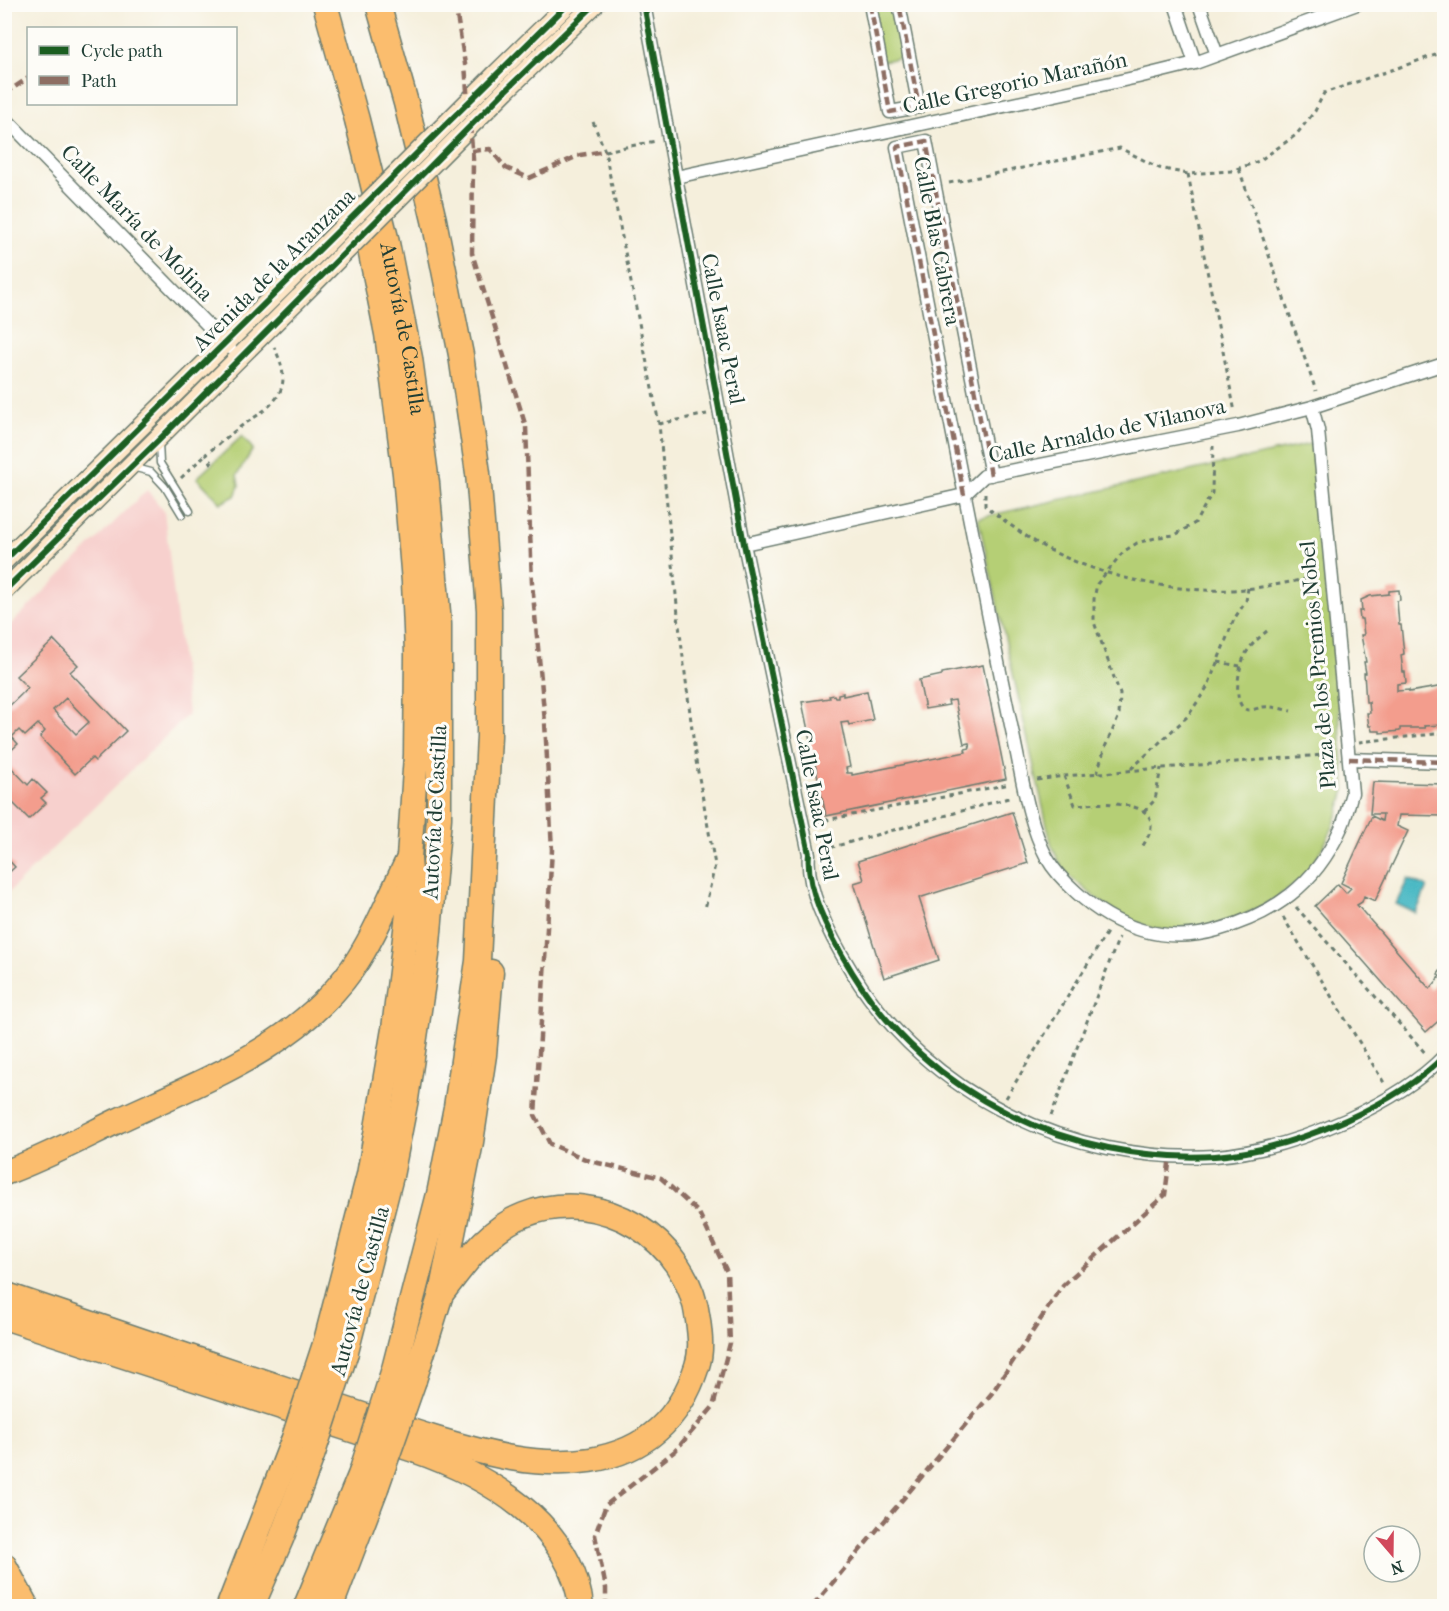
<svg xmlns="http://www.w3.org/2000/svg" width="1449" height="1611" viewBox="0 0 1449 1611" font-family="'IM FELL French Canon',serif">
<style>
.built{fill:#f7d0cd}
.green{fill:#b5cf74;stroke:#6a8654;stroke-width:1.5}
.water{fill:#4bb9c4;stroke:#357b7c;stroke-width:1.5}
.building{fill:#f39d8d;fill-rule:evenodd}
.lines{fill:none;stroke-linecap:round;stroke-linejoin:round}
.lane-casing{stroke:#6a7b6f;stroke-width:9}
.street-casing{stroke:#6a7b6f;stroke-width:15}
.secondary-casing{stroke:#6a7b6f;stroke-width:21}
.highway-casing{stroke:#6a7b6f;stroke-width:27}
.path{stroke:#6a7b6f;stroke-width:3;stroke-dasharray:4.5 4.5;stroke-linecap:butt}
.lane{stroke:#fff;stroke-width:6}
.street{stroke:#fff;stroke-width:12}
.secondary{stroke:#fde5c5;stroke-width:18}
.highway{stroke:#fbbd6e;stroke-width:24}
.secondary-bridge-casing{stroke:#6a7b6f;stroke-width:21;stroke-linecap:butt}
.highway-bridge-casing{stroke:#6a7b6f;stroke-width:27;stroke-linecap:butt}
.secondary-bridge{stroke:#fde5c5;stroke-width:18}
.highway-bridge{stroke:#fbbd6e;stroke-width:24}
.quiet{stroke:#8d6e63;stroke-width:4.5;stroke-dasharray:9 4.5;stroke-linecap:butt}
.cycleway-casing{stroke:#fdfcf7;stroke-width:10}
.cycleway{stroke:#1b5e20;stroke-width:6}
.labels{text-anchor:middle;dominant-baseline:central;stroke-width:6;stroke-linejoin:round;paint-order:stroke}
.street-label{font-size:22px;fill:#1f3d34;stroke:#fdfcf7}
</style>
<rect width="100%" height="100%" fill="#fdfcf7"/>
<filter id="ink" filterUnits="userSpaceOnUse"><feTurbulence type="fractalNoise" baseFrequency=".0167" numOctaves="2"/><feDisplacementMap in="SourceGraphic" scale="12" xChannelSelector="R" yChannelSelector="G"/><feConvolveMatrix kernelMatrix="1 2 1 2 8 2 1 2 1" color-interpolation-filters="sRGB"/></filter>
<filter id="wash" filterUnits="userSpaceOnUse"><feTurbulence type="fractalNoise" baseFrequency=".008" numOctaves="4" result="noise"/><feDisplacementMap in="SourceGraphic" scale="24" xChannelSelector="R" yChannelSelector="G"/><feGaussianBlur stdDeviation="1.35" result="paint"/><feColorMatrix in="noise" values="0 0 0 0 0 0 0 0 0 0 0 0 0 0 0 0 0 1.4 0 .05"/><feComposite in="paint" operator="in"/></filter>
<g filter="url(#wash)">
<rect width="100%" height="100%" fill="#f5efdc"/>
<path class="built" d="M147,490L164,511L188,714L5,896V630Z"/>
<path class="green" d="M866,5H892L903,57L878,62Z
M242,436L253,449L237,475L239,486L235,496L221,503L197,478Z
M1319,442L1345,790C1337,818 1331,837 1314,861C1310,867 1306,874 1301,879C1267,911 1196,941 1149,927C1127,920 1104,905 1086,890C1080,884 1071,879 1065,872C1059,864 1055,852 1051,843L978,518Z"/>
<path class="water" d="M1408,879L1427,887L1416,913L1396,904Z"/>
<g id="blocks">
<path class="building" d="M1399,590L1400,600L1397,601L1399,625H1401L1404,654L1401,655L1403,672H1405L1406,683L1397,684V691L1409,690V692L1444,686V725L1424,726L1425,728H1400V731L1380,733V731H1372L1371,726H1369L1367,713H1370L1369,702H1366L1364,673H1366L1364,662H1366L1361,635H1364L1362,619H1360L1359,611H1362L1361,600L1370,596L1389,594V591Z
M54,640L78,665L70,672L126,731L95,761L92,758L75,774L40,737L45,731L38,724L25,736L19,730L12,737L18,744L4,757V711L28,688L16,676ZM66,698L89,722L76,734L53,710Z
M983,665L1006,779L826,816L802,702L830,698L829,696L834,695L835,697H838V694L843,693V696L867,691L873,720L849,725L848,722L841,723L850,767L846,768L847,773H852V775L966,752L965,749L970,748L969,743L964,744L955,700L948,701L949,705L925,709L919,680L942,675V673Z
M4,760L28,785L33,779L47,793L41,798L46,803L29,819L4,794Z
M1373,782L1444,784V816L1399,815L1397,826L1408,831L1375,901L1364,896L1362,902L1357,905L1430,989L1440,977L1438,974L1444,966V1016L1426,1032L1315,906L1338,884L1346,893L1351,888L1341,883L1372,816L1382,821L1383,814H1370Z
M1012,812L1028,863L919,898L939,960L884,978L854,883L864,880L858,861Z
M4,855L15,867L4,877Z"/>
</g>
</g>
<g filter="url(#ink)">
<use href="#blocks" fill-opacity="0" stroke="#6a7b6f" stroke-width="1.5"/>
<g class="lines">
<g class="lane-casing">
<path id="lane" d="M159,442L160,463L190,511
M132,467L151,472L165,487L182,515"/>
</g>
<g class="street-casing">
<path id="street" d="M644,4L744,544L809,854C805,890 833,941 852,972C928,1096 1071,1164 1215,1156C1259,1153 1305,1138 1346,1120C1381,1104 1417,1084 1444,1056
M870,4L890,112L919,107L899,4
M1175,4L1195,63
M1199,4L1217,55
M4,117L230,348
M676,177L1138,77L1195,63L1357,4
M991,475L926,141L897,147C929,311 960,474 993,638C1001,677 1009,715 1017,754C1024,789 1030,826 1047,858C1054,871 1065,882 1076,892C1115,928 1165,945 1217,930C1274,914 1315,885 1340,830C1346,819 1348,805 1352,793L1318,430L1312,407
M744,544L964,495L984,476L1238,426L1312,407L1444,364
M1349,759L1444,762"/>
</g>
<g class="secondary-casing">
<path id="secondary" d="M495,75L568,4
M506,90L595,4
M4,561L286,284
M4,591L300,297"/>
</g>
<g class="highway-casing">
<g id="highway">
<path id="s1" d="M325,4L357,120L386,238L410,358L427,483L439,624V818L427,955L406,1099L391,1176L346,1352"/>
<path d="M378,4L406,103L434,220L461,355L478,473L489,610V736L478,961L456,1107L439,1194L394,1369"/>
<path d="M4,1173C43,1159 80,1139 117,1121C200,1082 296,1048 352,969C375,936 390,896 408,860"/>
<path d="M4,1294C104,1328 203,1362 303,1395C347,1410 391,1425 436,1439C487,1454 537,1468 590,1460C647,1451 680,1419 697,1366C702,1351 700,1335 698,1320C688,1239 601,1185 524,1215C487,1229 465,1264 441,1294"/>
<path d="M4,1317L414,1450C486,1475 571,1523 581,1606"/>
<path d="M326,1341L369,1175L394,1029L411,889L409,858L416,755L417,653L414,582L405,474L387,334L362,209"/>
<path d="M414,1380L441,1294L471,1142L484,1055L491,972"/>
<path d="M4,1565L26,1606"/>
<path d="M229,1606L293,1441"/>
<path d="M252,1606L281,1539L313,1453"/>
<path d="M306,1606L361,1473"/>
<path d="M331,1606L376,1488"/>
</g>
</g>
<path class="path" d="M593,122L605,151L659,424L679,625L696,761L715,865L705,909
M605,151L656,141
M1239,169L1316,391
M1188,174L1235,412
M949,183L1120,148L1159,168L1188,174L1231,171L1259,161L1296,135L1315,111L1324,93L1444,52
M659,424L707,414
M212,464L206,454C218,445 230,434 243,425C277,403 295,389 274,347
M181,478L206,454
M985,493V506C1005,521 1024,536 1046,548C1098,576 1174,593 1233,590C1263,588 1291,582 1320,576
M1267,631C1259,638 1250,645 1245,655C1239,666 1232,701 1245,709C1250,712 1257,708 1263,707C1272,706 1282,709 1291,711
M1218,662L1240,666
M1359,742L1444,733
M1131,769L1188,716L1208,686L1234,619L1246,601L1248,588
M1097,773L1105,747L1119,716L1120,694L1094,622V599L1097,584L1123,552L1137,543L1159,537L1175,535L1195,523L1212,493L1213,446
M1064,776L1075,805C1092,803 1150,799 1151,823C1152,832 1145,842 1141,849
M1037,780L1064,776L1335,754
M1144,811L1155,800L1161,768
M816,822L1010,784
M822,850L1012,797
M1296,907L1427,1055
M1283,917L1386,1086
M1006,1098L1109,929
M1051,1116L1119,937"/>
<use href="#lane" class="lane"/>
<use href="#street" class="street"/>
<use href="#secondary" class="secondary"/>
<use href="#highway" class="highway"/>
<g class="secondary-bridge-casing">
<path id="secondary-bridge" d="M286,284L495,75
M300,297L506,90"/>
</g>
<g class="highway-bridge-casing">
<path id="highway-bridge" d="M293,1441L326,1341
M313,1453L346,1352
M361,1473L394,1369
M376,1488L414,1380"/>
</g>
<use href="#secondary-bridge" class="secondary-bridge"/>
<use href="#highway-bridge" class="highway-bridge"/>
<path class="quiet" d="M455,4L465,64L468,104
M870,4L890,112L919,107L899,4
M4,94L28,78
M470,125L473,159L472,253L526,427L532,583L545,722L552,850L535,1115L550,1144L590,1161L661,1178L699,1213L727,1272L730,1343L713,1407L675,1451L606,1505L595,1535L606,1588V1606
M472,151L490,149L506,168L529,178L580,155L605,151
M964,495L897,147L926,141L991,475
M1349,759L1444,762
M813,1606L992,1393L1063,1285L1165,1195L1170,1156"/>
<g class="cycleway-casing">
<path id="cycleway" d="M644,4L744,544L809,854C805,890 833,941 852,972C928,1096 1071,1164 1215,1156C1259,1153 1305,1138 1346,1120C1381,1104 1417,1084 1444,1056
M4,561L568,4
M4,591L159,440L506,90L595,4"/>
</g>
<use href="#cycleway" class="cycleway"/>
</g>
</g>
<g class="labels">
<g class="street-label">
<text transform="translate(1015 83) rotate(-12)">Calle Gregorio Marañón</text>
<text transform="translate(137 223) rotate(46)">Calle María de Molina</text>
<text transform="translate(937 241) rotate(79)">Calle Blas Cabrera</text>
<text transform="translate(274 270) rotate(-45)">Avenida de la Aranzana</text>
<text stroke="none"><textPath href="#s1" startOffset="334">Autovía de Castilla</textPath></text>
<text transform="translate(723 329) rotate(79)">Calle Isaac Peral</text>
<text transform="translate(1107 431) rotate(-12)">Calle Arnaldo de Vilanova</text>
<text transform="translate(1318 665) rotate(-95)">Plaza de los Premios Nobel</text>
<text transform="translate(817 805) rotate(79)">Calle Isaac Peral</text>
<text transform="translate(435 812) rotate(-87)">Autovía de Castilla</text>
<text transform="translate(360 1291) rotate(-75)">Autovía de Castilla</text>
</g>
</g>
<rect width="1449" height="1611" fill="none" stroke="#fdfcf7" stroke-width="24"/>
<rect x="27" y="27" width="210" height="78" fill="#fdfcf7" stroke="#a4b0a9" stroke-width="1.5"/>
<rect x="39" y="46" width="30" height="9" fill="#1b5e20" stroke="#a4b0a9" stroke-width="1.5"/>
<text x="81" y="57" font-size="18" fill="#1f3d34">Cycle path</text>
<rect x="39" y="76" width="30" height="9" fill="#8d6e63" stroke="#a4b0a9" stroke-width="1.5"/>
<text x="81" y="87" font-size="18" fill="#1f3d34">Path</text>
<g transform="translate(1392 1554) rotate(160)"><circle r="28" fill="#fdfcf7" stroke="#a4b0a9" stroke-width="1.5"/>
<path d="M0-4.5L10 22L0 15L-10 22Z" fill="#d1495b"/>
<text y="-9" font-size="16" font-weight="bold" text-anchor="middle" fill="#1f3d34">N</text>
</g>
</svg>
